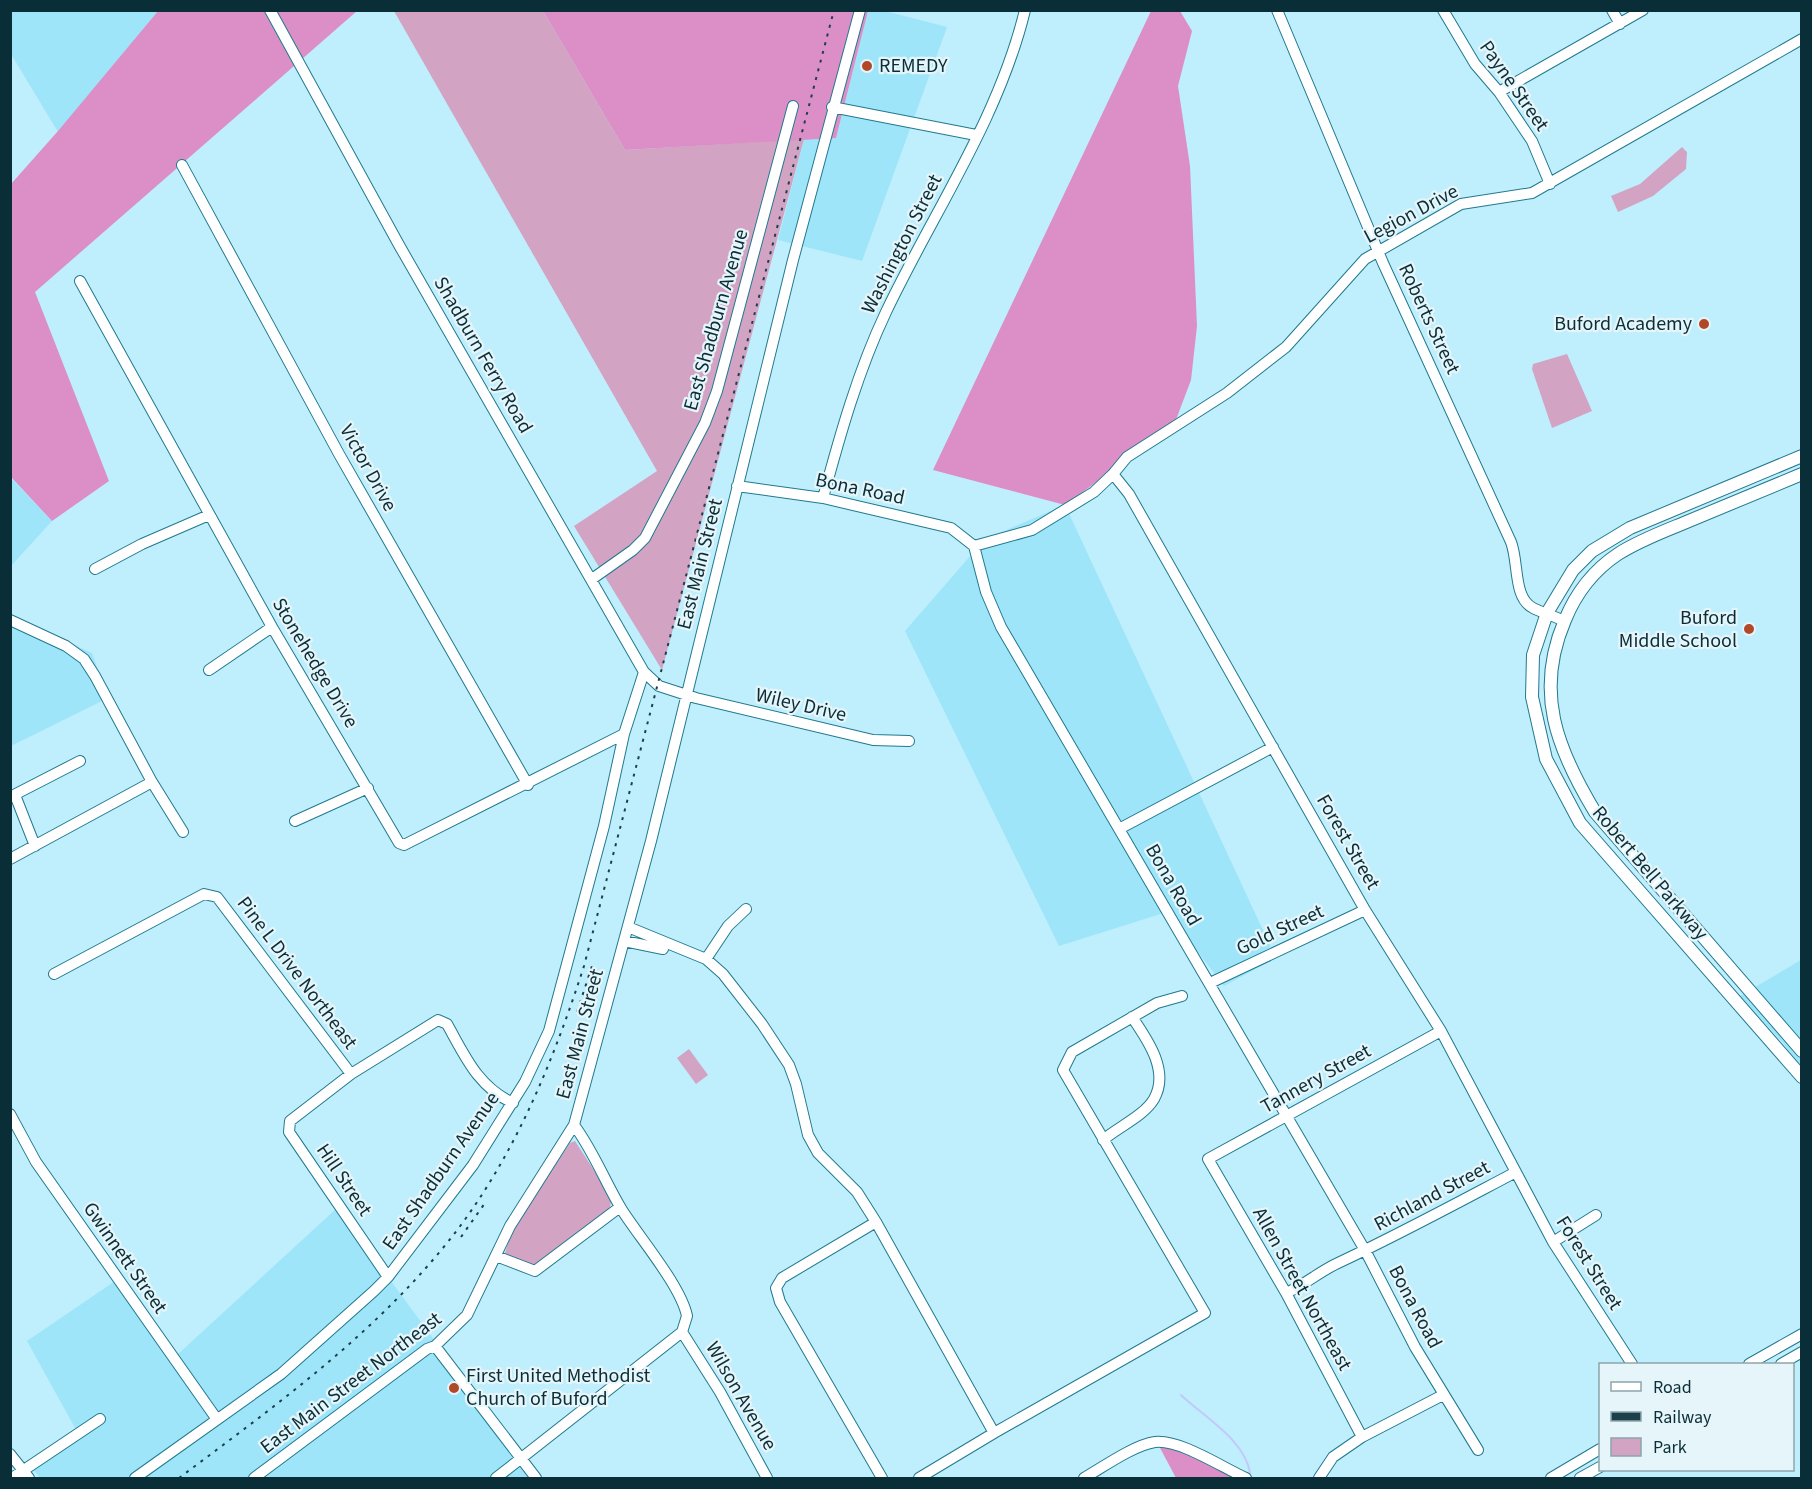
<svg xmlns="http://www.w3.org/2000/svg" width="1812" height="1489" viewBox="0 0 1812 1489" font-family="'Source Sans 3',sans-serif">
<style>
.built{fill:#9ee5fa}
.green{fill:#d3a3c4}
.forest{fill:#dc8fc6}
.lines{fill:none;stroke-linecap:round;stroke-linejoin:round}
.stream{stroke:#c2cafb;stroke-width:2}
.minor-casing{stroke:#21798e;stroke-width:12}
.major-casing{stroke:#21798e;stroke-width:14}
.minor{stroke:#fff;stroke-width:10}
.major{stroke:#fff;stroke-width:12}
.rail{stroke:#1c414b;stroke-width:2;stroke-dasharray:3 6;stroke-linecap:butt}
.poi-dot{fill:#b14928;stroke:#e6f5fa;stroke-width:2}
.labels{text-anchor:middle;dominant-baseline:central;stroke-width:4.5;stroke-linejoin:round;paint-order:stroke}
.poi-label{font-size:20px;fill:#0a2e37;stroke:#e6f5fa;text-anchor:start}
.street-label{font-size:20px;fill:#0a2e37;stroke:#e6f5fa}
</style>
<rect width="100%" height="100%" fill="#bfeefc"/>
<path class="built" d="M11,11H158L58,132L11,54Z
M868,11H885L947,27L862,261L778,240L804,139L836,138Z
M10,477L52,521L11,566H10Z
M1065,505L1276,958L1224,986L1167,912L1059,946L905,631L985,539Z
M11,616L92,653L108,698L11,746Z
M1801,960V1071L1784,1044L1740,996Z
M337,1208L536,1478H40L33,1469L80,1437L27,1341L121,1277L177,1355Z"/>
<path class="green" d="M394,11H543L625,150L804,139L662,670L574,526L657,471Z
M1682,147L1687,152L1686,169L1653,196L1618,212L1611,196L1640,184Z
M1567,354L1592,411L1552,428L1532,369L1533,364Z
M689,1049L708,1075L696,1084L677,1058Z
M575,1141L612,1198L609,1211L533,1267L509,1258L505,1253C515,1215 549,1176 570,1143Z"/>
<path class="forest" d="M158,11H357L35,292L109,481L52,521L11,477V184L58,131Z
M543,11H868L836,138L625,150Z
M1151,11H1180L1192,31L1178,86L1190,166L1197,326L1191,380L1174,425L1065,505L933,470Z
M1159,1446H1184L1247,1478H1176Z"/>
<g class="lines">
<path class="stream" d="M1181,1395C1204,1417 1245,1440 1250,1473"/>
<g class="minor-casing">
<path id="minor" d="M270,10L399,245L644,672L659,686L696,698L873,740L909,741
M1277,10L1383,263L1511,542C1519,563 1513,598 1533,608C1543,613 1554,616 1564,621
M1443,10L1475,64L1499,92L1532,141L1550,184
M1612,10L1620,24
M1499,92L1643,10
M832,107L976,135
M182,165L339,454L528,785
M80,281L272,627L399,843L404,845L624,734
M1113,474L1127,457L1227,393L1286,347L1365,259L1461,204L1532,193L1802,39
M737,486L823,498L951,528L974,546L986,592L1001,627L1366,1252L1415,1347L1478,1450
M823,498C840,435 858,371 886,312C933,213 999,118 1025,10
M974,546L1032,530L1094,492L1113,474L1129,494L1365,910L1441,1031L1553,1242L1632,1364
M95,569L142,544L209,515
M592,579L633,550L645,538L705,423L717,391L793,106
M10,620L66,646L84,659L95,676L152,782L183,832
M209,670L272,627
M15,795L35,846
M10,797L80,761
M295,821L368,788
M1119,829L1273,747
M10,859L152,782
M628,927L706,959L723,974L762,1024L789,1065L796,1084L808,1135L818,1153L857,1192L876,1222L994,1433L1205,1313L1063,1070L1072,1052L1157,1003L1182,996
M624,941L663,949
M706,959L728,926L746,909
M54,974L204,894L217,897L351,1074
M1210,983L1365,910
M10,1114L36,1162L216,1418
M1103,1140C1118,1127 1144,1116 1154,1099C1170,1071 1147,1039 1132,1017
M876,1222L782,1278L776,1288L780,1302L882,1478
M1553,1242L1596,1215
M496,1256L535,1271L620,1207
M388,1277L289,1132L290,1121L351,1074L438,1020L447,1024C465,1056 478,1087 513,1103
M1286,1293C1305,1285 1320,1271 1338,1263C1398,1235 1457,1203 1516,1172
M682,1332L720,1392L767,1478
M435,1346L536,1478
M1749,1364L1802,1334
M1781,1364L1802,1352
M1362,1437L1286,1293L1208,1159L1441,1031
M10,1454L29,1478
M12,1478L100,1419
M135,1478L281,1374L374,1291L388,1277L473,1165L525,1082L549,1031L604,826L624,734L644,672
M254,1478L427,1349L435,1346L467,1315L510,1226L574,1125L651,841L793,260L860,10
M496,1478L682,1332L687,1316C681,1286 639,1237 622,1210C605,1182 594,1152 574,1125
M919,1478L994,1433
M1084,1478C1103,1467 1134,1445 1155,1442C1180,1439 1223,1468 1246,1478
M1319,1478L1333,1457L1362,1437L1443,1395
M1551,1478L1600,1449
M1580,1478L1600,1467"/>
</g>
<g class="major-casing">
<path id="major" d="M1802,456L1630,528L1592,551L1573,570L1547,613L1533,655L1532,697L1546,759L1580,823L1802,1077
M1802,474C1762,491 1723,507 1684,523C1662,532 1638,541 1618,554C1594,570 1576,593 1565,620C1534,692 1557,749 1595,812L1802,1051"/>
</g>
<use href="#minor" class="minor"/>
<use href="#major" class="major"/>
<path class="rail" d="M577,1012L593,963
M461,1237L485,1203
M179,1478C275,1406 375,1334 451,1238C514,1158 553,1062 584,966L834,10"/>
</g>
<g class="poi-dot">
<circle cx="867" cy="66" r="6"/>
<circle cx="1704" cy="324" r="6"/>
<circle cx="1749" cy="629" r="6"/>
<circle cx="454" cy="1388" r="6"/>
</g>
<g class="labels">
<g class="poi-label">
<text x="879" y="66">REMEDY</text>
<text x="1692" y="324" text-anchor="end">Buford Academy</text>
<text x="1737" y="618" text-anchor="end">Buford<tspan x="1737" dy="23">Middle School</tspan></text>
<text x="466" y="1376">First United Methodist<tspan x="466" dy="23">Church of Buford</tspan></text>
</g>
<g class="street-label">
<text transform="translate(1514 86) rotate(55)">Payne Street</text>
<text transform="translate(1411 214) rotate(-28)">Legion Drive</text>
<text transform="translate(902 244) rotate(-63)">Washington Street</text>
<text transform="translate(1429 319) rotate(65)">Roberts Street</text>
<text transform="translate(716 320) rotate(-74)">East Shadburn Avenue</text>
<text transform="translate(483 355) rotate(60)">Shadburn Ferry Road</text>
<text transform="translate(368 468) rotate(61)">Victor Drive</text>
<text transform="translate(860 489) rotate(12)">Bona Road</text>
<text transform="translate(700 564) rotate(-76)">East Main Street</text>
<text transform="translate(315 663) rotate(59)">Stonehedge Drive</text>
<text transform="translate(801 705) rotate(13)">Wiley Drive</text>
<text transform="translate(1348 842) rotate(60)">Forest Street</text>
<text transform="translate(1650 873) rotate(50)">Robert Bell Parkway</text>
<text transform="translate(1173 885) rotate(60)">Bona Road</text>
<text transform="translate(1280 930) rotate(-25)">Gold Street</text>
<text transform="translate(297 973) rotate(53)">Pine L Drive Northeast</text>
<text transform="translate(580 1034) rotate(-75)">East Main Street</text>
<text transform="translate(1316 1079) rotate(-29)">Tannery Street</text>
<text transform="translate(441 1171) rotate(-55)">East Shadburn Avenue</text>
<text transform="translate(344 1180) rotate(56)">Hill Street</text>
<text transform="translate(1432 1196) rotate(-28)">Richland Street</text>
<text transform="translate(125 1258) rotate(55)">Gwinnett Street</text>
<text transform="translate(1589 1263) rotate(58)">Forest Street</text>
<text transform="translate(1302 1289) rotate(61)">Allen Street Northeast</text>
<text transform="translate(1415 1307) rotate(62)">Bona Road</text>
<text transform="translate(351 1383) rotate(-37)">East Main Street Northeast</text>
<text transform="translate(741 1396) rotate(60)">Wilson Avenue</text>
</g>
</g>
<rect width="1812" height="1489" fill="none" stroke="#0a2e37" stroke-width="24"/>
<rect x="1599" y="1363" width="195" height="108" fill="#e6f5fa" stroke="#8ea5ac" stroke-width="1.5"/>
<rect x="1611" y="1382" width="30" height="9" fill="#ffffff" stroke="#8ea5ac" stroke-width="1.5"/>
<text x="1653" y="1393" font-size="18" fill="#0a2e37">Road</text>
<rect x="1611" y="1412" width="30" height="9" fill="#1c414b" stroke="#8ea5ac" stroke-width="1.5"/>
<text x="1653" y="1423" font-size="18" fill="#0a2e37">Railway</text>
<rect x="1611" y="1438" width="30" height="18" fill="#d3a3c4" stroke="#8ea5ac" stroke-width="1.5"/>
<text x="1653" y="1453" font-size="18" fill="#0a2e37">Park</text>
</svg>
